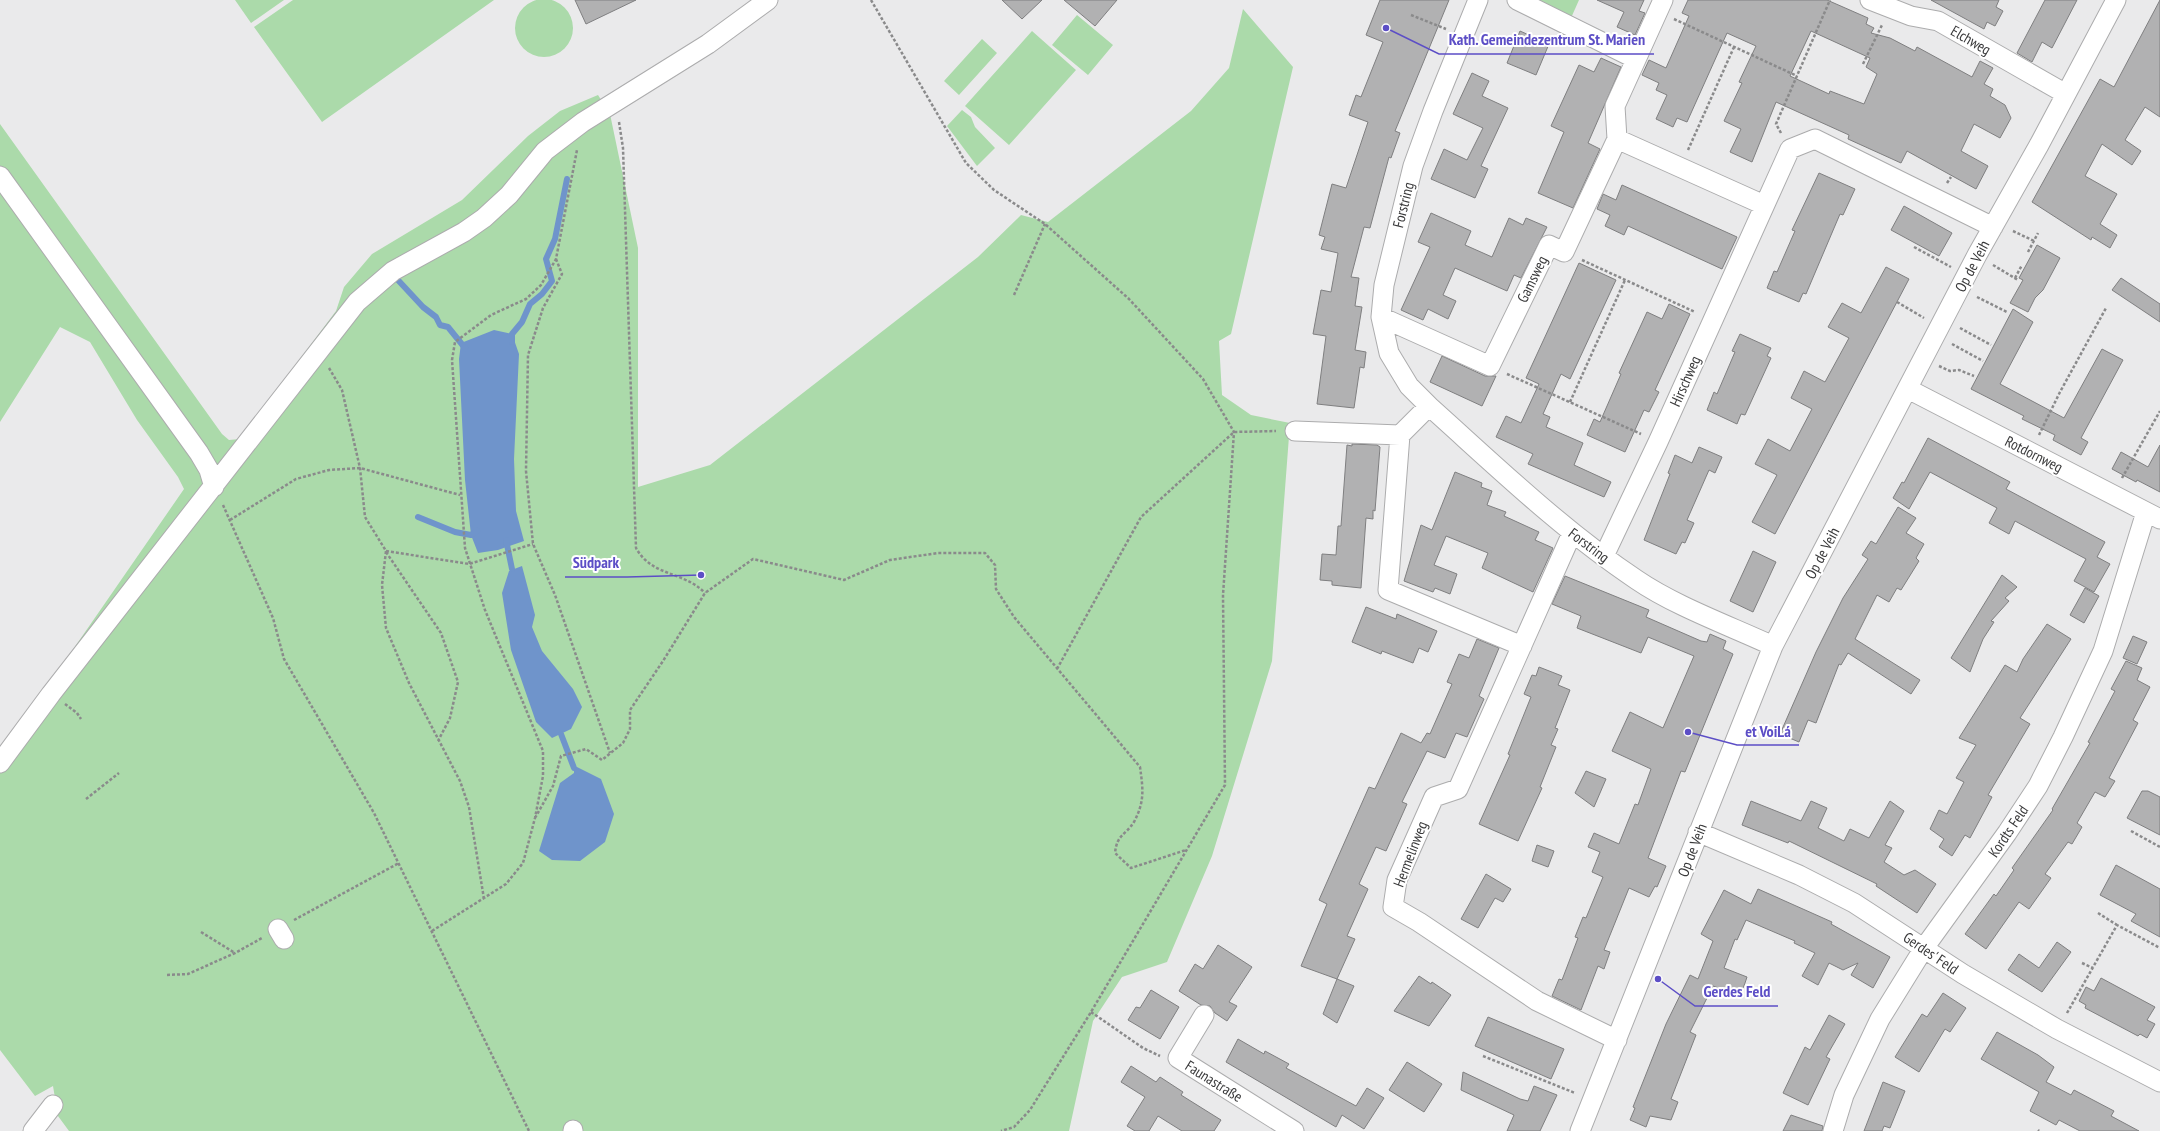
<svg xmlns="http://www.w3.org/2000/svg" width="2160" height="1131" viewBox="0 0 2160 1131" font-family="'PT Sans Narrow',sans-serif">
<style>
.green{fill:#abdaaa}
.water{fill:#6f94cb}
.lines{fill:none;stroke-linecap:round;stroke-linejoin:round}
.stream{stroke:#6f94cb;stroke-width:6}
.building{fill:#b1b1b2;stroke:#7f7f80;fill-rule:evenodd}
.minor-casing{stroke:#acacad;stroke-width:21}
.path{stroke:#8a8a8b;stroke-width:2.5;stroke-dasharray:3 2;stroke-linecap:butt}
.minor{stroke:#fff;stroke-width:19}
.labels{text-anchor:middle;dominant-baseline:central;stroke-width:4;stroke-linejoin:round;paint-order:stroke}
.street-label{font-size:15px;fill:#39393a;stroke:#fff}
.leader{fill:none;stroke:#5c4ec6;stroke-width:1.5}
.callout-dot{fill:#5c4ec6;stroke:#fff;stroke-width:1.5}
.callout-label{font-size:16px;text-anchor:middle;font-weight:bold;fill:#5c4ec6;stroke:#fff;stroke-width:4;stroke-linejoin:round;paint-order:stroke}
</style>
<rect width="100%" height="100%" fill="#eaeaeb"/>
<path class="green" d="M515 28a29 29 0 1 1 58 0a29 29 0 1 1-58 0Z
M235,0H284L251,23Z
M293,0H494L322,122L254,27Z
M1540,0H1579L1571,18L1541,5Z
M1243,9L1293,67L1231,334L1219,341L1222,395L1251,415L1290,423L1272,661L1212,856L1167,962L1122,977L1093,1021L1069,1131H69L58,1116L53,1086L35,1096L0,1050V755L184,489L178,477L137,420L90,342L60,327L0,422V124L222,434L229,440L240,439L336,311L344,287L372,254L462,200L528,136L560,111L598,95L610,114L638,248V487L710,465L978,257L1021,215L1048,222L1191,111L1229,68Z
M1077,15L1113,45L1088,75L1052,45Z
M1032,31L1076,70L1009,145L965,106Z
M982,39L997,53L959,95L944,81Z
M962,110L971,117L975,127L995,148L977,166L947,126Z"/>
<path class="water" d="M494,330L512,334L519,354L514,459L516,511L524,541L498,550L478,553L471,535L465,480L459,359L461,343Z
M522,566L535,615L532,627L542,651L573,689L582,707L571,729L552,738L536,722L511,650L502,593L509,571Z
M577,767L601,779L614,814L605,842L580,861L552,860L539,851L560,783L574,773V768Z"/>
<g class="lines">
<path class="stream" d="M397,279L423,307L436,317L440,325L448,327L465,348
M512,342V334L522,322L530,304L542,294L552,281L546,259L555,239L567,179
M418,517L455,532L471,535L477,531
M506,540L512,569
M561,734L574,768"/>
</g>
<path class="building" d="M575,0H636L586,24Z
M1002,0H1042L1022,19Z
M1064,0H1117L1095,26Z
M1380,0H1449L1395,131L1400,133L1391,158L1389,157L1370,228L1364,227L1351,277L1359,278L1355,306L1362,307L1355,350L1366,352L1364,368L1360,367L1354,408L1317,404L1326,336L1313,334L1321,290L1331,292L1338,253L1321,249L1325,237L1319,235L1332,184L1346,188L1368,122L1349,115L1356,95L1361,97L1383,42L1366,35Z
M1597,0H1644L1639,11L1645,13L1635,35L1617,27L1624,12Z
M1688,0H1827L1868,18L1866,24L1874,28L1871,33L1890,38L1915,51L1917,47L1972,77L1980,61L1993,68L1984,84L1993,89L1990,96L2005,105L2011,118L2000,138L1974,124L1961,151L1988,166L1976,189L1907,151L1901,163L1848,139L1849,135L1776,102L1752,162L1730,152L1741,129L1724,121L1742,83L1739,82L1756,46L1727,33L1687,122L1677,118L1673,127L1656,119L1667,95L1656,90L1659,83L1642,75L1649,60L1666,68L1689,16L1682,13ZM1811,31L1870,58L1866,67L1877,74L1864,104L1830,91L1829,94L1790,76Z
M1931,0H1999L1996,7L2003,11L1995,26L1987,22L1984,29Z
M2045,0H2077L2052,48L2042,42L2032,62L2017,53Z
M2160,0V117L2145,107L2125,140L2141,151L2132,165L2102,144L2085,176L2117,194L2100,224L2117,235L2110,248L2092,237L2091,240L2032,202L2100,79L2114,87Z
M1520,31L1549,44L1536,75L1507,63Z
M1601,58L1621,67L1588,143L1600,149L1573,208L1538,193L1564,132L1551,126L1579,65L1594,72Z
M1472,73L1489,81L1482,96L1508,108L1481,166L1488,169L1475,198L1431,179L1444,149L1467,160L1483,128L1453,114Z
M1819,173L1855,189L1843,215L1840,214L1806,294L1803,293L1799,302L1767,288L1774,271L1777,272L1795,231L1792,230Z
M1622,185L1737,237L1722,269L1628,226L1624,235L1605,226L1610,215L1597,209L1603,194L1616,200Z
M1904,206L1952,233L1939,256L1891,230Z
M1431,213L1471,231L1465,245L1492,257L1509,218L1523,225L1526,218L1547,227L1521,278L1514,275L1507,291L1455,268L1443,295L1456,301L1448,319L1428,309L1423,320L1401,310L1430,247L1418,242Z
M2037,245L2060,258L2043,290L2035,298L2028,312L2010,303L2023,280L2019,278Z
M1579,263L1616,280L1570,379L1561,374L1543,414L1550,417L1546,427L1583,443L1574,465L1611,482L1604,497L1528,464L1533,454L1496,437L1506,416L1521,423L1539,384L1526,378Z
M1886,267L1909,279L1775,534L1752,522L1777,475L1755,464L1768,439L1790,451L1812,409L1791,398L1804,371L1825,382L1849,338L1828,327L1842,303L1861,313Z
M2121,278L2160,304V322L2112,290Z
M1669,304L1690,314L1655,390L1659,392L1649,412L1644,410L1625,452L1587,435L1594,419L1600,422L1621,374L1619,373L1647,312L1662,319Z
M2013,309L2033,322L2000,384L2064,418L2102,349L2123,360L2081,438L2088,442L2081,455L2053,440L2055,435L2022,419L2024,416L1971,389Z
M1740,334L1771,348L1767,356L1771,358L1745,415L1741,414L1737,424L1707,410L1714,392L1717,394L1735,352L1732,351Z
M1442,356L1485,376H1496L1482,406L1430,382Z
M1928,438L2010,482L2006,489L2105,542L2097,557L2110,564L2094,592L2074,581L2086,559L2015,521L2009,534L1989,523L1997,508L1930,472L1909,509L1893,498L1902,482L1904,483Z
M1352,444L1377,445L1380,447L1375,511L1373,510V519L1366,518L1361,588L1332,585V581L1320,580L1322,554L1336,555L1338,526H1341L1347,445L1352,446Z
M2160,445V492L2137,480L2136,482L2112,469L2121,452L2148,467Z
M1699,447L1722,457L1715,473L1709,470L1687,520L1694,523L1685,543L1682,542L1676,554L1644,540L1670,474L1668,473L1675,455L1692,463Z
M1455,472L1482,483L1481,487L1492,491L1487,505L1506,512L1504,516L1539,532L1535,540L1553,548L1533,592L1482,568L1488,553L1446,536L1434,565L1457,574L1450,594L1435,588L1433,592L1404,581L1421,525L1432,530Z
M1898,507L1916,518L1906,533L1924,544L1916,558L1919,561L1901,590L1897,588L1889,602L1877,595L1855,639L1920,680L1911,694L1848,653L1841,665L1839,664L1816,723L1808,720L1799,742L1780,734L1816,652L1843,598L1868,559L1862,555L1871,541L1876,544Z
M1753,551L1776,562L1753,612L1730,601Z
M2002,575L2017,587L2005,598L2009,601L1991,621L1994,622L1983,639L1970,672L1951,658Z
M1565,576L1649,610L1646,617L1701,641L1707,642L1710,634L1726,641L1723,649L1733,654L1685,772L1681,771L1648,858L1666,866L1657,887L1655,886L1649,897L1629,888L1604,950L1610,952L1604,969L1598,966L1581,1010L1552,996L1559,979L1562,980L1578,938L1575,937L1583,917L1586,918L1603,877L1592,872L1600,852L1588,847L1594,833L1619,844L1635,804L1638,805L1651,769L1612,751L1630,712L1663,728L1694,656L1648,637L1641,653L1577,628L1581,616L1552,604Z
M2085,588L2099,596L2084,623L2070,615Z
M1366,607L1396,619L1397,614L1437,631L1428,652L1419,648L1413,663L1382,651L1381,654L1352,642Z
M2047,624L2071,639L2020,718L2030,724L1988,795L1992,797L1970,838L1965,835L1952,856L1939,847L1944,839L1930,829L1939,810L1947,814L1964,782L1956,778L1976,745L1959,738L2005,665L2017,672L2023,659Z
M2133,636L2147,642L2137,664L2123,658Z
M1477,639L1499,648L1479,696L1484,699L1467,737L1456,733L1445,758L1427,751L1402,802L1407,804L1386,851L1376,847L1359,884L1368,889L1347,936L1355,939L1337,979L1301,966L1327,904L1319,900L1369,787L1375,789L1401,733L1421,743L1427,733L1430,734L1452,684L1447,682L1459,654L1469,658Z
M2126,661L2142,668L2137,680L2150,687L2133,720L2138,723L2109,778L2115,781L2105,797L2095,792L2077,823L2082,827L2072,844L2068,842L2045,874L2051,878L2029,909L2019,902L1986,949L1965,934L1994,894L1996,896L2014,870L2012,868L2053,810L2052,809L2090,743L2088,742L2115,691L2111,689Z
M1539,667L1562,676L1558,685L1570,690L1555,728L1558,729L1551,745L1556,747L1540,787L1542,788L1518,841L1479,824L1510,755L1508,754L1531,697L1524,694L1532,675L1536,676Z
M1586,771L1606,779L1594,807L1575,793Z
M2142,791H2148L2160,797V835L2127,818Z
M1751,801L1801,821L1811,801L1827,808L1818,828L1844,841L1850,829L1869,838L1890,801L1904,811L1885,845L1892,848L1884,862L1904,875L1915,870L1936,884L1917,913L1876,886L1877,884L1789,841L1788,843L1742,825Z
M1537,845L1554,851L1548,867L1532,861Z
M2116,865L2160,889V937L2131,921L2136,914L2100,895Z
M1486,874L1511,889L1503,902L1495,898L1478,928L1461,919Z
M1758,889L1832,922L1831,924L1890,957L1873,988L1851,975L1858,963L1843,970L1829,963L1818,985L1802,976L1815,953L1794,943L1795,941L1746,920L1737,940L1735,939L1724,968L1747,977L1745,983L1740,996L1713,986L1690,1032L1696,1035L1671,1099L1678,1102L1671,1120L1650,1116L1646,1127L1630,1120L1635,1108L1633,1107L1666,1024L1690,975L1698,979L1713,941L1701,934L1724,890L1751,904Z
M2057,942L2071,952L2042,992L2008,970L2019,954L2039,968Z
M1218,945L1252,967L1229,1002L1237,1006L1227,1021L1215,1013L1210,1006L1201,1005L1179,991L1195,964L1203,969Z
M1419,976L1431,984L1432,982L1451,995L1429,1026L1394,1011Z
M2101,978L2155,1007L2147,1020L2155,1024L2147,1038L2140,1034L2138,1036L2085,1008L2086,1005L2079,1001L2086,987L2094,991Z
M1337,979L1354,986L1337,1023L1323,1014Z
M1151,990L1179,1007L1160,1039L1128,1020L1136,1007L1140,1008Z
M1943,993L1966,1008L1950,1032L1945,1029L1919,1072L1895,1057L1922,1014L1927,1017Z
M1829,1015L1845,1024L1826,1057L1830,1059L1808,1105L1783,1093L1805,1047L1810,1050Z
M1488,1017L1564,1049L1551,1079L1475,1046Z
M1997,1032L2038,1055L2054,1067L2046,1082L2071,1095L2074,1090L2114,1111L2111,1116L2139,1131H2080L2059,1120L2056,1125L2030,1111L2039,1092L1981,1059Z
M1238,1039L1264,1054L1265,1051L1289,1064L1286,1068L1356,1106L1367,1088L1384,1098L1364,1129L1342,1115L1336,1127L1226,1062Z
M1407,1062L1442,1084L1424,1112L1389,1090Z
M1131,1066L1156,1082L1160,1077L1183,1092L1181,1095L1221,1120L1214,1131H1182L1158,1116L1149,1131H1135L1127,1126L1145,1097L1121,1082Z
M1463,1072L1520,1099L1528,1101L1534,1086L1557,1095L1540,1131H1507L1514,1115L1461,1090Z
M1883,1082L1905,1091L1890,1128L1884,1126L1882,1131H1864Z
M1791,1115L1823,1126L1822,1131H1783Z"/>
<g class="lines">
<g class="minor-casing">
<path id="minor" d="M1478,0L1433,111L1413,166L1384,285L1381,317L1389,353L1409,386L1429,406C1496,466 1562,530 1637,580C1675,606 1730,626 1773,646
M1517,0L1636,59
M1870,0L1911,16L1938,21L2066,94
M1617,139L1764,205
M0,176L199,453L209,470L214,487
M1381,317L1490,366L1549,245L1564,252L1617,139L1615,106L1663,0
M1908,389L2160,519
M1429,406L1400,435L1388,590L1522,646
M1295,431L1400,435
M1572,533L1458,789L1434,797L1397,880L1393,907L1419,922L1537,1001L1617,1040
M1604,556L1658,442L1790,149L1815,139L1993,227
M0,763L51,694L357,302L393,271L464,232L484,218L509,195L545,151L583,122L708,44L768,0
M1698,832L1799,875L1854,903L1963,974L2057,1029L2160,1082
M278,929L284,939
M1204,1015L1178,1058L1294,1131
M573,1130V1131
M33,1131L53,1105
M1580,1131L1773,646L1977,255L2039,145L2116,0
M1833,1131L1844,1095L1880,1019L1924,948L2007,833L2038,786L2063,737L2103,651L2146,512"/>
</g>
<path class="path" d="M871,0L966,163L994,190L1045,224L1129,299L1203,379L1234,432L1223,595L1225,785L1091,1012L1030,1110L1014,1127L1001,1131
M1411,15L1446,29
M1674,19L1797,76
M1863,64L1882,25
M619,122L623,148L636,548C652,577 684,571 705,593
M1781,133L1776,124L1830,0
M1688,150L1734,47
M1947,183L1951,177
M2013,231L2034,241
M1914,247L1951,267
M2028,252L2038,233
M556,259L562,274L543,308L528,355L526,471L533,544L555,595L610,753
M1582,260L1695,312
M1993,265L2018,280
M2015,278L2022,265
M1014,295L1045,224
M1977,297L2007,312
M1897,302L1924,318
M1960,328L1991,345
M1952,344L1983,361
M1939,366L1950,371L1959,370L1974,376
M329,368L342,390L360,468L365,517L386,551L382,585L386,628L409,683L460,781L469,807L484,899
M1507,374L1641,434
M1570,402L1625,280
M2039,435L2060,392L2106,308
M2122,478L2160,411
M223,505L273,618L284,659L374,813L529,1131
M230,520L296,479L329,470L360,468L460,495
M386,551L469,564L533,544
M386,552L441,633L458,682L450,718L438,741
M1057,669L1141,517L1234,432L1276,431
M65,704L77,713L81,719
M86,799L119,773
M535,818L553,786L561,756L586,749L602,760L623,743L630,729V710L663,661L705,593L753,559L844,580L890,560L938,553H985L995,565L996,589L1014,617L1140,767C1143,789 1145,801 1134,822C1125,836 1117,834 1115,853L1131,868L1186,850
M2131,831L2160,847
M2098,913L2117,925
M294,920L399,863
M432,931L506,884L523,863L535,818L543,776V751L485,610L465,548L452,360L455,342L491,315L526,299L541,285L556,259L577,150
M201,932L235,953
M2082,963L2093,968
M167,975L188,974L235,953L262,938
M1091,1012L1143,1048L1160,1056
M2067,1013L2117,925L2160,948
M1483,1056L1575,1093
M2038,1130L2039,1131"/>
<use href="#minor" class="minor"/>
</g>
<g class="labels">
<g class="street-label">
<text transform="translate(1971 40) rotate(30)">Elchweg</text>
<text transform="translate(1403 205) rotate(-76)">Forstring</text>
<text transform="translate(1972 266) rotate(-62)">Op de Veih</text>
<text transform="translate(1532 279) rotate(-64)">Gamsweg</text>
<text transform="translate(1685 381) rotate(-66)">Hirschweg</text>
<text transform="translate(2034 454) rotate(27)">Rotdornweg</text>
<text transform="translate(1589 545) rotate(37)">Forstring</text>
<text transform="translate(1822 553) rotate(-62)">Op de Veih</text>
<text transform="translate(2008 831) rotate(-56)">Kordts Feld</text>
<text transform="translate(1692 850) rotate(-69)">Op de Veih</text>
<text transform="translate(1410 854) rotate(-69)">Hermelinweg</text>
<text transform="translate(1931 953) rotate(34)">Gerdes' Feld</text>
<text transform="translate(1214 1081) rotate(32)">Faunastraße</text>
</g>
</g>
<path class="leader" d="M1386 28L1439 54H1654M701 575L627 577H565M1688 732L1737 745H1799M1658 979L1695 1006H1778"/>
<g class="callout-dot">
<circle cx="1386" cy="28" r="4"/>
<circle cx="701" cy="575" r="4"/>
<circle cx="1688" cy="732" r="4"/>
<circle cx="1658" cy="979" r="4"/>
</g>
<g class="callout-label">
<text x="1547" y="45">Kath. Gemeindezentrum St. Marien</text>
<text x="596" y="568">Südpark</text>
<text x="1768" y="737">et VoiLá</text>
<text x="1737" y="997">Gerdes Feld</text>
</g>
</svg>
